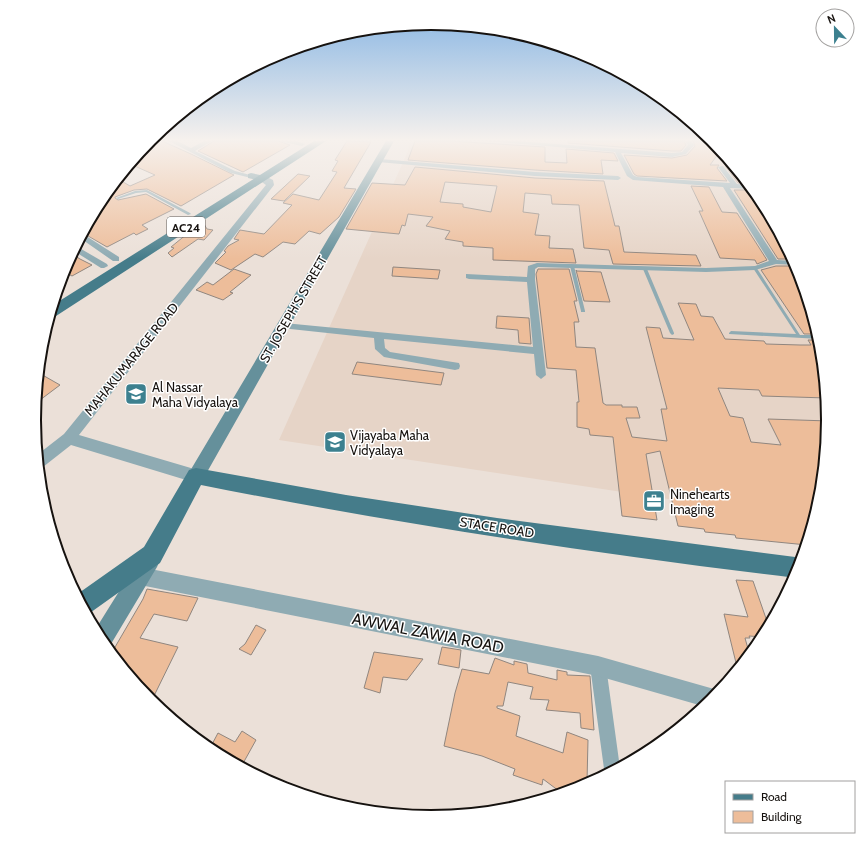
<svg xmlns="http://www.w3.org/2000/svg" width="863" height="841" viewBox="0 0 863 841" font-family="Cabin,sans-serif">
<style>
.built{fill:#e6d4c7}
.building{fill:#edbd9a;stroke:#90867f;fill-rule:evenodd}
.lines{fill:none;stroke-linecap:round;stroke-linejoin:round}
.service{fill:#8fabb3;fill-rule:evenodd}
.minor{fill:#8fabb3;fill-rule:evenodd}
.tertiary{fill:#8fabb3;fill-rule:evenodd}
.secondary{fill:#65909b;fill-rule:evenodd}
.primary{fill:#457c8a;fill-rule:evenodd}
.labels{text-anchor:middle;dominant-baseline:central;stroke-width:3;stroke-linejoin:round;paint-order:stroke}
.shield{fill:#fff;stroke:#5c5957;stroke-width:1}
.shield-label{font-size:12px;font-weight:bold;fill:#16120f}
.street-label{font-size:13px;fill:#16120f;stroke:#fff}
.poi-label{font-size:13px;fill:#16120f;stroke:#fff;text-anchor:start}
.near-street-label{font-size:16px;fill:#16120f;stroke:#fff}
.rim{fill:none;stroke:#16120f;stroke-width:2}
</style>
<rect width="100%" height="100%" fill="#ebe0d8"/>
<path class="built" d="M410,141H714L762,200L799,269L821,343L829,421L821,498L814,521L279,440L408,151Z"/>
<path class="building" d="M157,141H162L191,154L234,175L181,206L147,189L134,190L115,197V198L118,200L146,194L174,209L142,225L148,229L136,235L134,233L107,247L83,233L101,199L118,179L130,186L155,175L130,164L146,145Z
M214,141H278L290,145L243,172L198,151Z
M347,141L371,142L344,188L356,189L339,217L320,234L309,231L295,244L283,242L263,257L255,254L231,270L215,263L226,252L224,251L228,246L239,240L234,239L240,230L264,234L292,205L283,203L293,194L319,200L337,172L332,171L338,161L335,160Z
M415,141H450L545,147V162L567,163L566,149L614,153L618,161L601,160L603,174L535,170L408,160Z
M568,141H684L686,145L681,151H672L568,143Z
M693,141H712L719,147L721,150L710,165H719L717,168L727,181L637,176L634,174L624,155L672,158L687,155L695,146Z
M725,166H734L749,183H738Z
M415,167L535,178L604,181L615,226H619L624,252L696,255L701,266L613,264L609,250L584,248L579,205L552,204L551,195L525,193L523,212L539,214L535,235L550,236L549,248L573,249L576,263L493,260V248L463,246V242L445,239L450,231L426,226L433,217L408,214L405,226L402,225L399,234L346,229L372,183L405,185ZM445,182L497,186L491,212L463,207V204L440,202Z
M298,174L310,176L284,201L271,199Z
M691,186L709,187L722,212L737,213L767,260L757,264L755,260L720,258L699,211H703Z
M734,190H754L762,200L794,259H778Z
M204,224L207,229L213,230L204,240L198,239L172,257L168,253L174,248L171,247L193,229Z
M72,254L80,259L92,265L72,276L63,271Z
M776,266H798L818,334H804L761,270Z
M393,267L440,270L438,279L392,276Z
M234,269L251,275L230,292L233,293L223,300L196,290L207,282L213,285Z
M538,269H569L577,301H574L579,322H574L576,347L595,348L603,403L606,405H622V407H637L640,418H626L632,437L667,441L661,409H667L646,327L660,328L663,338L694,340L678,303L696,304L701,316L713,317L725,339L764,341L766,344L800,345H811L808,340H821L827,398L762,396L759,390L718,388L730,416L743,418L751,442L781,445L768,419L829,421L821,498L807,545L736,538L735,535L705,532L704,529L678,526L660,451L646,454L657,520L622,516L613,437L590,435L589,429L577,427V402H579L576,370L547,368L536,274Z
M576,270L577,271L601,272L610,302L584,301Z
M497,316L529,318L531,344L519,343L518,330L496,328Z
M357,362L444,373L441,385L352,374Z
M39,373L60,385L36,403L38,377Z
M736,580L753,581L769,627L764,637L749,636L750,638H745L750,656L738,671L724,614L748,617Z
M147,589L198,598L187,621L154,614L140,638L178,647L151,702L111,654L143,599Z
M256,625L266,630L251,655L239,649L245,644Z
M442,647L461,650L459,668L438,664Z
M374,652L423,659L407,680L383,677L380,693L364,688Z
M495,658L514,665V661L527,664L528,673L557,680V670L567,672V675L590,676L594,730L581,728L580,713L546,710L549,700L530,699L533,687L508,682L503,706H497V708L520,716L516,736L563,753L567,732L588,740L587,782L578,785V789L563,794L543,779L542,785L513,775L515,769L482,756L444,746L455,693L462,669L489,674Z
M242,731L256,740L241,767L209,750L218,733L235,742Z"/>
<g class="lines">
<path class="service" d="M147,190L190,213L191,214L188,215L146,192L136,193L118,199L116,198L135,191Z
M571,265H573L574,266L585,311V312H581V311L570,266Z
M754,267H756L800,335H819L820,339L729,334V333L731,331L796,334L753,268Z
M644,268H646L647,269L674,333V334L672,335L670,333L643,269Z"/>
<path class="minor" d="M169,141H177L191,148L204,141H212L195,151L235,171L254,176L251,178L231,173Z
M279,141H296L305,144L302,146Z
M487,141H517L672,153L682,152L688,145L685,141H691L694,145L686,154L672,157L621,153L633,175L637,177L730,183L718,167L723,166L737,184L750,185L753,189L730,188L777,260L795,261L797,265L776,264L755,270L706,272L538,267L535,269V280L546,375L541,379L536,375L534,354L384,339L385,348L390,352L459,363L460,366L459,369L455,370L384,357L375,349L374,338L281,328V324L284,323L533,347L527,282L469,279L466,278V274L527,277L528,266L537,263L706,268L755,266L769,261L723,187L633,180L627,176L615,152Z
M380,159L535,172L618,176L621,178L618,180L535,176L378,162L377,161Z
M83,234L119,257V261H113L80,238Z
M76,246L107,264L108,266L104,268H101L74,251Z
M598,658L603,661L606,666L620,768L605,776L590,666L593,661Z"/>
<path class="tertiary" d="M259,176H265L273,180L274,185L79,435L201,471L204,476L201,481L196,483L71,445L43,467L39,469L37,455L64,434L266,185L259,180Z
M140,567L598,656L721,691L706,707L598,676L140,585L134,582L131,576L134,570Z"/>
<path class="secondary" d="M386,141H394L202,481L196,484L190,481L187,476L190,471Z
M251,173L265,176L267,178L262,181L248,178V174Z
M150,550L157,553L160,560L157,567L108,649L95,630L143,553Z"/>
<path class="primary" d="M314,141H326L56,316L49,317L53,305Z
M196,468L346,495L497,518L803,558L796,578C596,554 398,524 201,485L160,563L87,615L76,595L144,547L189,470Z"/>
</g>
<linearGradient id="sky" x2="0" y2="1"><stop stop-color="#83b3e3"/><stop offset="0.54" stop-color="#f6f1ed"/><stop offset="1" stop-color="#f6f1ed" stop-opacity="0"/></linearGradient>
<rect width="863" height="259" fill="url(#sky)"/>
<defs>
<g id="school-square" transform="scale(1.15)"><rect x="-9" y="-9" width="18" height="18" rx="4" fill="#3c808f" stroke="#fff"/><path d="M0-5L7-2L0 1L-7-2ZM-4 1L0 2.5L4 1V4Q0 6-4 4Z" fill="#fff"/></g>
<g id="office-square" transform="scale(1.15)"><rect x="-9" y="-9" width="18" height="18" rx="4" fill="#3c808f" stroke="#fff"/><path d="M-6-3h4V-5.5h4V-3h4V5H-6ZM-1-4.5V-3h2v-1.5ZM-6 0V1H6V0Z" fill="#fff"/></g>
</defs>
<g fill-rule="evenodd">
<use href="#school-square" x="136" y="394"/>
<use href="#school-square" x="335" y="442"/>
<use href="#office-square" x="654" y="501"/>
</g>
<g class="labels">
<rect class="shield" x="167" y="217" width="38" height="20" rx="3"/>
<g class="shield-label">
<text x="186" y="227">AC24</text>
</g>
<g class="street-label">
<text transform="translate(293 309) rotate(-60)">ST. JOSEPH'S STREET</text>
<text transform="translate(131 359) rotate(-51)">MAHAKUMARAGE ROAD</text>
<text transform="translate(497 527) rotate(9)">STACE ROAD</text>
</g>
<g class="poi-label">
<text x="152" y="387">Al Nassar<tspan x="152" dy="15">Maha Vidyalaya</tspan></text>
<text x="350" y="435">Vijayaba Maha<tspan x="350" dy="15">Vidyalaya</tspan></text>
<text x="670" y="494">Ninehearts<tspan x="670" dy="15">Imaging</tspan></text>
</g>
<g class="near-street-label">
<text transform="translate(428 633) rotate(11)">AWWAL ZAWIA ROAD</text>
</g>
</g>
<path d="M0 0H863V841H0ZM41 420a390 390 0 1 1 780 0a390 390 0 1 1-780 0Z" fill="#fff" fill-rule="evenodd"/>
<path class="rim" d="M41 420a390 390 0 1 1 780 0a390 390 0 1 1-780 0Z"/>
<rect x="725" y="781" width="130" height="52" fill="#ffffff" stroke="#a2a09f"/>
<rect x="733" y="794" width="20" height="6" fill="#457c8a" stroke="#a2a09f"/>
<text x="761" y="801" font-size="12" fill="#16120f">Road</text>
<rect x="733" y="811" width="20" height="12" fill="#edbd9a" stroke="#a2a09f"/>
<text x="761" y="821" font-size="12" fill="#16120f">Building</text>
<g transform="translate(835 28) rotate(338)"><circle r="19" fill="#ffffff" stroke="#a2a09f"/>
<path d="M0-3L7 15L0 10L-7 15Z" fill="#3c808f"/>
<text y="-6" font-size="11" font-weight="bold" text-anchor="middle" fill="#16120f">N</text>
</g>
</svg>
